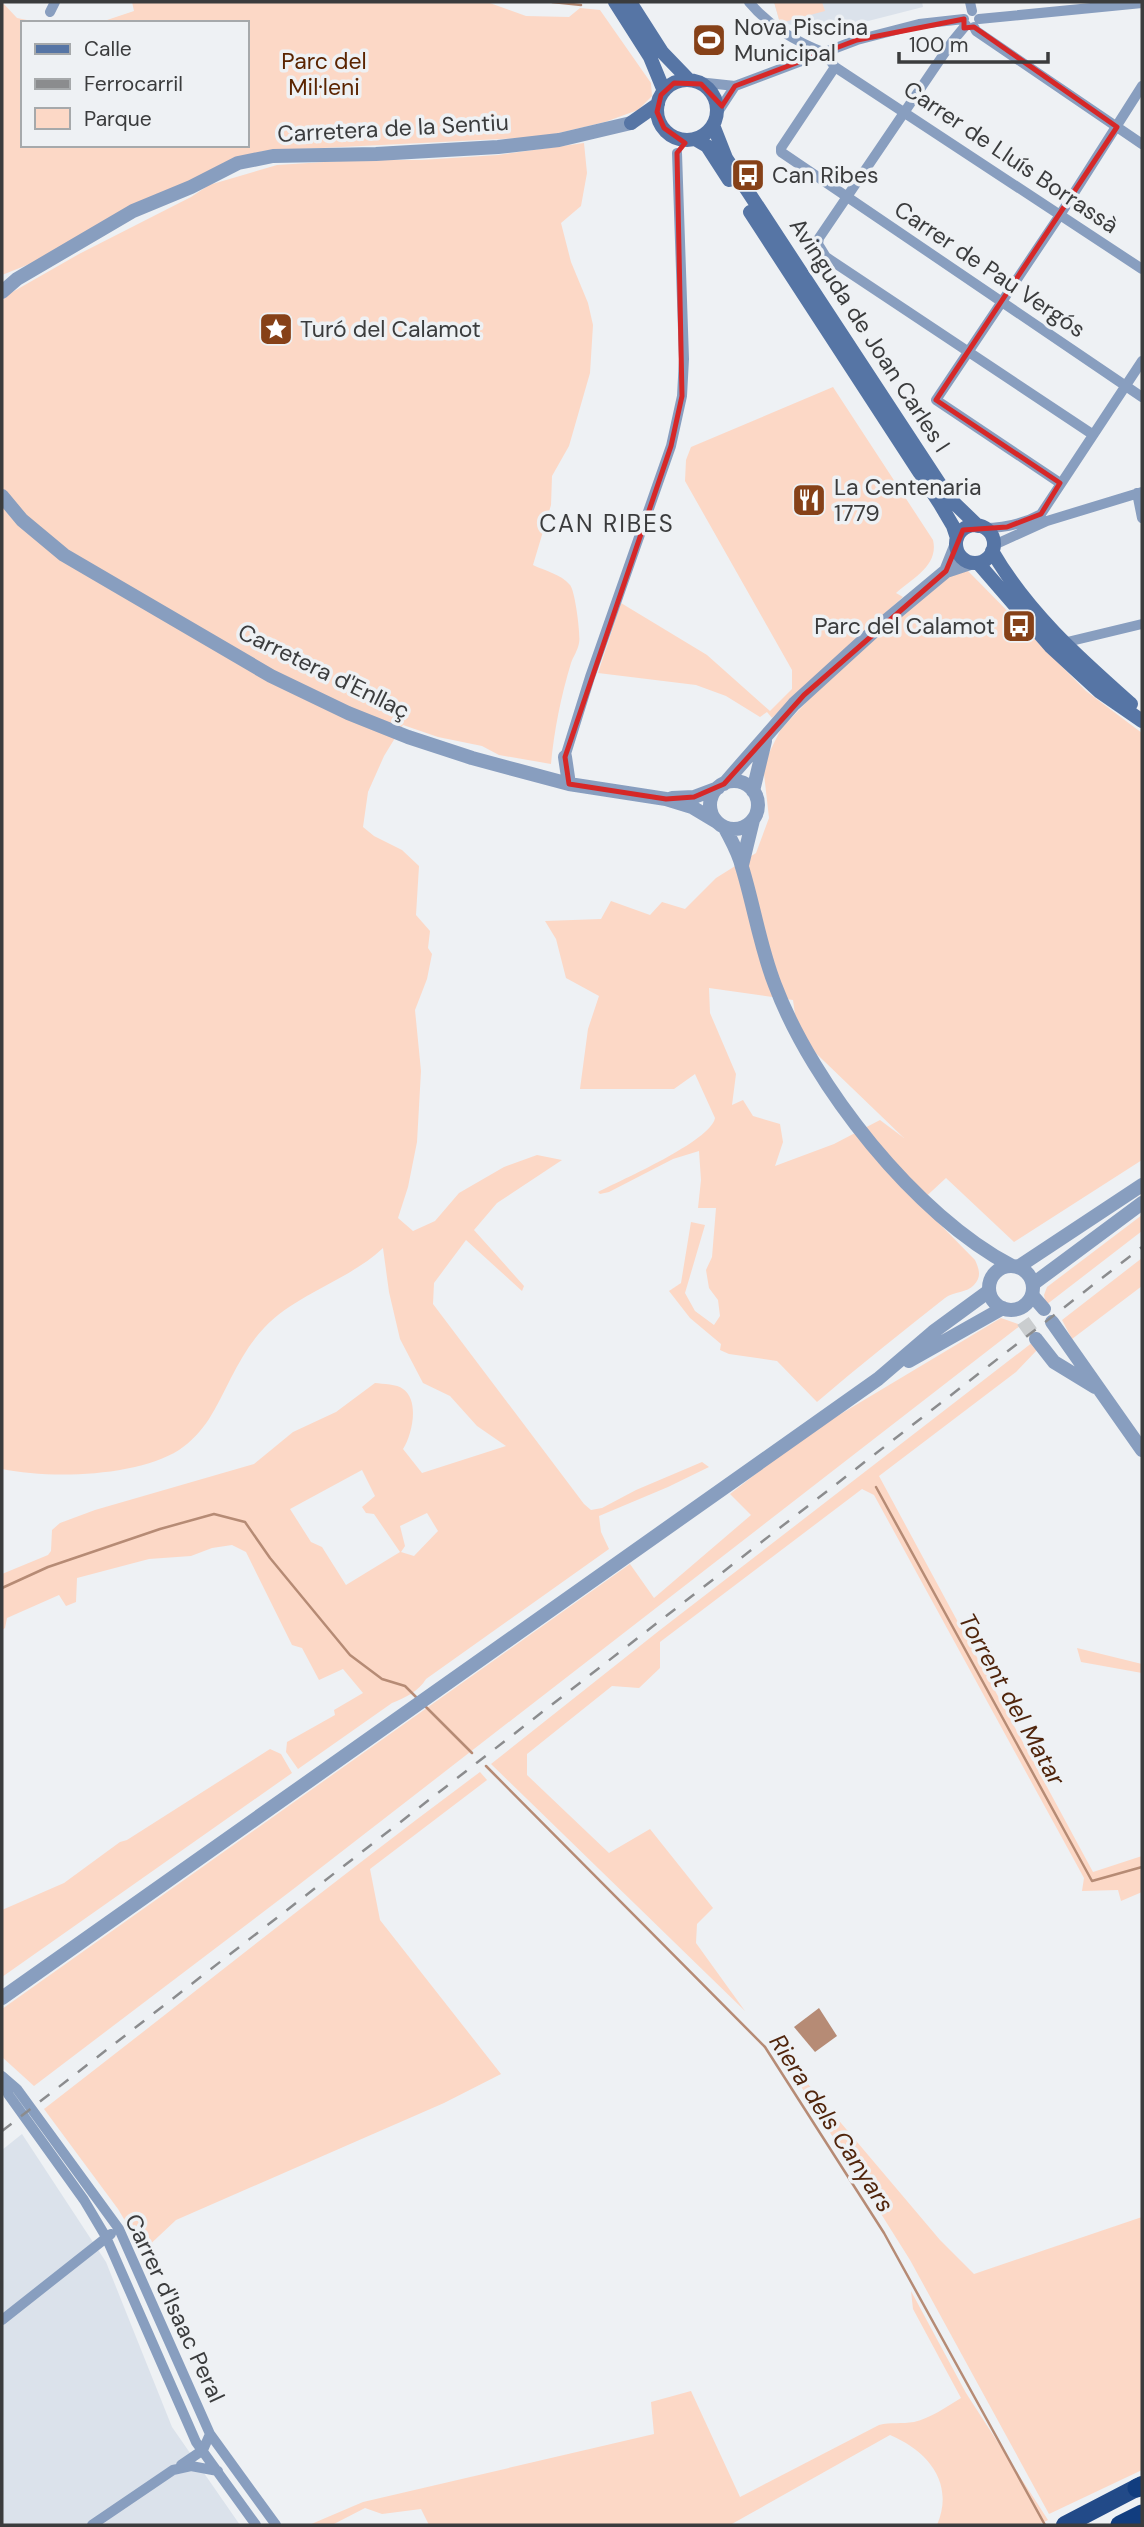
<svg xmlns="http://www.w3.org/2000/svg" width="1144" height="2527" viewBox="0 0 1144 2527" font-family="'DM Sans',sans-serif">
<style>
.built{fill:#dbe2eb}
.green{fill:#fcd8c6;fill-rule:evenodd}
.water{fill:#b68b75}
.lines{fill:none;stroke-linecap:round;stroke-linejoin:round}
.stream{stroke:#b68b75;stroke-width:2.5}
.tertiary-tunnel{stroke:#cacdcf;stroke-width:14;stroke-dasharray:14 7;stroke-linecap:butt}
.minor{stroke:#889ebf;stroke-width:10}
.tertiary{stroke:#889ebf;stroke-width:14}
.secondary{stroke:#5675a5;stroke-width:14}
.trunk{stroke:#224a88;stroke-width:18}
.motorway{stroke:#113d7f;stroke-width:19}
.rail{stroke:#8b8c8e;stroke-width:2.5;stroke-dasharray:12 12;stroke-linecap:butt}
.marked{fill:none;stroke:#d62828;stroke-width:5;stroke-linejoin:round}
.labels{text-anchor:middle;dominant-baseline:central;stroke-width:7;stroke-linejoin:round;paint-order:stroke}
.poi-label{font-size:23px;fill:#3b3c3d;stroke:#eef1f4;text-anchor:start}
.park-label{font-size:23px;fill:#5b2400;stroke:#eef1f4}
.street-label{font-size:23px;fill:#3b3c3d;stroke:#eef1f4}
.neighbourhood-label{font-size:24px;letter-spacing:2px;fill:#3b3c3d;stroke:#eef1f4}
.water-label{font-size:24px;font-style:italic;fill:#50250c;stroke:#eef1f4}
</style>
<rect width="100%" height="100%" fill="#eef1f4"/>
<path class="built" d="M774,2H922L923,7L829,31L780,23Z
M22,2134L106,2262L172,2427L240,2525H2V2150Z"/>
<path class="green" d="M2,2L17,18L42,23H23V145H247V23H85L107,20L134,11L132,2H487L526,16L569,17L580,8L600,10L651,83L652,96L638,110L605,122L542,137L262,151L37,261L2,275Z
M774,2H822L825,11L780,23Z
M584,143L587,173L581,206L561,223L571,262L588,303L593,325L590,373L569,446L552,476L551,505L533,565C545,571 561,574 570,585C575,590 581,636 579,643C578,650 573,657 571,663C561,696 554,731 551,764L499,755L482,746L438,737L403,725L384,756L368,792L363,827L374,836L402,850L419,866L416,915L430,931L428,948L432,954L427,979L415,1010L421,1071L417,1142L408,1187L398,1218L413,1231L435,1221L459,1193L504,1167L537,1155L562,1160L497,1203L474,1230L524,1286L522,1291L466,1240L434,1283L433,1304L584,1504L591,1510L602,1508L636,1490L702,1462L709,1467L668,1487L599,1516L601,1532L609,1549L426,1679C419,1691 405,1698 392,1703L298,1769L286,1752L287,1742L335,1715L334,1710L363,1693L343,1669L319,1680L302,1648L292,1645L246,1552L232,1545L212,1548L191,1556L149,1559L77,1578L76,1602L66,1606L59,1595L7,1618L5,1628L2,1630V1574L48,1555L51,1551L52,1530L60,1523L95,1510L254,1464L293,1432L336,1412L375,1383C383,1384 397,1384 403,1389C420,1401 412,1435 403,1449L422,1473L506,1446L477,1426L450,1396L423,1383L400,1339L389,1292L383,1248C348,1281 297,1293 264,1328C239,1354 227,1390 209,1419C201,1431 191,1442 179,1450C136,1477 50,1479 2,1469V301L9,294L79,254L191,197L209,185L277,165L356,160H421L498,155ZM362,1470L375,1496L362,1507L366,1513L374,1514L400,1552L346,1585L322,1547L311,1542L290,1509ZM427,1513L438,1531L414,1556L401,1552L405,1546L400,1526Z
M833,387L933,540C939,565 913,578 896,593L903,597L798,692L772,718L767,712L760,717L726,696L696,685L598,673L621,603L707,655L770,711L792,689V670L685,481L686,460L691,447Z
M968,571L1086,691L1142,733V1160L1014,1242L946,1178L919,1203L975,1260C979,1269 982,1277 974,1285C967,1293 954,1291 945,1298C902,1332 859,1366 817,1402L777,1361L729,1354L720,1350L721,1344L690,1318L669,1291L681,1283L691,1222L705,1225L685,1293L695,1311L714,1325L720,1316L718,1300L709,1288L706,1270L712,1257L716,1208H698L701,1180L699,1151L673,1159L609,1192L600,1194L598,1192C621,1180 711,1141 715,1118L695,1074L674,1089H580L588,1029L599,996L566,978L556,939L545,921L601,919L611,901L650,915L662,902L685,909L716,878L756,853L769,818L763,765L781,729L834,673L945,579L958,572ZM709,988L793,1000L798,1036L904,1138L880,1120L834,1144L775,1166L783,1142L780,1124L753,1116L743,1100L732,1105L736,1074L710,1013Z
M1142,1215V1231L1046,1305L1044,1295L1047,1287Z
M1142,1258V1286L1072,1339L1062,1320Z
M1001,1318L1021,1325L296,1887L34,2086L2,2057V2009L630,1564L654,1598L751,1515L730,1494L775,1459L834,1418Z
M1033,1342L1037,1350L1016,1372L879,1476L1093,1872L1142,1856V1892L1121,1901L1118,1890L1082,1891L1084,1878L874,1495L862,1489L660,1642V1668L639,1688L612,1686L527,1754V1775L609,1853L650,1829L713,1908L697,1924L696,1943L745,2011L491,1764L660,1630Z
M1077,1648L1142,1664V1673L1081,1662Z
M270,1749L281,1754L292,1773L2,1977V1910L64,1883L120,1842L127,1840Z
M480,1772L487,1780L370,1869L380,1920L501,2074L444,2103L176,2220L143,2251L118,2209L44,2109C189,1997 332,1882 480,1772Z
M775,2045L940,2240L974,2274L1142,2217V2470L1049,2514L910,2260Z
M911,2291L966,2393L1048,2520L1038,2525H937C955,2483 928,2451 890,2435L730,2525H429L421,2509L382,2514L365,2508L332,2525H309L363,2502L654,2434L651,2402L691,2391L740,2497L879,2425C891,2422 902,2424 914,2422C931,2418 946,2407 961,2398L913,2309Z"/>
<path class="water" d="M819,2008L837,2036L815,2052L794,2027Z"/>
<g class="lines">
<path class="stream" d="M552,2L581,5
M876,1487L1092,1881L1142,1867
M2,1588L48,1567L160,1529L214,1514L245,1522L270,1558L350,1655L382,1679L405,1686L417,1698
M424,1705L472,1753
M486,1766L765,2047L884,2233L1045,2525"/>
<path class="tertiary-tunnel" d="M1023,1321L1036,1339"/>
<path class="minor" d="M749,2C770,27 795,41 825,53
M970,2L972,11
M50,12L55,2
M979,19L1142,3
M966,25L952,42L819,238L818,244L826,257L1092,434
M974,27L976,31L1142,144
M825,53L835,67L1142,269
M835,67L781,148V152L1142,397
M698,82L735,86L857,40L919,24L964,19
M716,115L735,86
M1060,483L936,400L1060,215L1142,86
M1137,493L1142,518
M984,528C1005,528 1023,524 1041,514L1142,361
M994,545L1047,521L1142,492
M1063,643L1142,624
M565,757L590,677L671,446L682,396L684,359L677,153
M2,2076L17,2089L119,2229L210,2434L276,2525
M4,2079L8,2094L84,2200L106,2237L196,2442L256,2525
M2,2320L111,2234
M181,2465L203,2450L210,2434
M92,2525L173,2470L191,2466L218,2471"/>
<path class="tertiary" d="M2,292L17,279L133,211L191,187L238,163L273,156L376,154L498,147L559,140L631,123
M2,496L22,520L64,555L271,676L348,713L408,737L472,758L569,784L666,799L692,807L717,822
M946,571L956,546
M565,757L569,784
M710 805a24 24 0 1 1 48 0a24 24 0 1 1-48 0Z
M724,784L794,704L874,631L946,571L970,563
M753,791L765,741
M672,798L694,797L718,788
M725,828C731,840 739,853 742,867C754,906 760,947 775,985C813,1086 916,1216 1012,1266
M742,865L753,820
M989 1288a22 22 0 1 1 44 0a22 22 0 1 1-44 0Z
M1018,1267L1142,1185
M1033,1284L1142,1203
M1032,1295L1044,1309
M1052,1322L1142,1450
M1036,1339L1054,1362L1095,1387
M909,1361L1003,1308
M2,1998L878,1379L933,1332L989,1291"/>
<path class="secondary" d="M615,2L650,57L664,91
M630,2L662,52L689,80
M657 110a30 30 0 1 1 60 0a30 30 0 1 1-60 0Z
M631,123L658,104
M713,125L726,158L949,498L978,526
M695,139L707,146L729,180
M750,212L940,504L953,526L957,538
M956 544a19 19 0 1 1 38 0a19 19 0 1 1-38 0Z
M992,551C1028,613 1078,657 1131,704
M978,563L1050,646L1100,692L1142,721"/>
<path class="trunk" d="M1065,2525L1142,2485"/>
<path class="motorway" d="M1137,2488L1142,2486
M1120,2525L1142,2514"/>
<path class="rail" d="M2,2131L1142,1247"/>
</g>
<path class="marked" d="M964,19V28L974,27L1117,127L936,400L1060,483L1041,514L1007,527L963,530L946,571L804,695L724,784L694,797L666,799L569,784L565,757L671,446L682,396L677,153L685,143L664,128L657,112L661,95L674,83L701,84L722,106L735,86L857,40Z"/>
<defs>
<g id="stadium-square" transform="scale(1.75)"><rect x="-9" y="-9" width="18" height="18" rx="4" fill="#864118" stroke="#eef1f4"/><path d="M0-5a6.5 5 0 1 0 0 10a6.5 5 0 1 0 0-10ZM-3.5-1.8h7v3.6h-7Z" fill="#fff"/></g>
<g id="bus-square" transform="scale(1.75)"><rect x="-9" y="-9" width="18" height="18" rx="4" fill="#864118" stroke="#eef1f4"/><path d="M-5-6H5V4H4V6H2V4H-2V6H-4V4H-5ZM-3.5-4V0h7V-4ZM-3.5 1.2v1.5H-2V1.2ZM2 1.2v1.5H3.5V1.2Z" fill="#fff"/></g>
<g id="sight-square" transform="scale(1.75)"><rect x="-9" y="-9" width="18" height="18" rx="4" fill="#864118" stroke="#eef1f4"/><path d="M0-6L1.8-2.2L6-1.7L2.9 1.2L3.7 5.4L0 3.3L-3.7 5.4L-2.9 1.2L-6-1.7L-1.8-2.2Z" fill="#fff"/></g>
<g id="restaurant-square" transform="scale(1.75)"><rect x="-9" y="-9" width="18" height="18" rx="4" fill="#864118" stroke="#eef1f4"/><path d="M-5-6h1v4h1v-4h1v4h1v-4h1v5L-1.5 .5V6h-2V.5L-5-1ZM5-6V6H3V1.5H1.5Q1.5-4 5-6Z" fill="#fff"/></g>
</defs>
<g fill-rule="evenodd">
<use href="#stadium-square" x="709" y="40"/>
<use href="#bus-square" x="748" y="175"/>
<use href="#sight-square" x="276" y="329"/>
<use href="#restaurant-square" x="809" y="500"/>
<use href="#bus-square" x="1019" y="626"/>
</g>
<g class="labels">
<g class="poi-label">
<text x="734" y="27">Nova Piscina<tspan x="734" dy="26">Municipal</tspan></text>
<text x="772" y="175">Can Ribes</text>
<text x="300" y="329">Turó del Calamot</text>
<text x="834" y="487">La Centenaria<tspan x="834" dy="26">1779</tspan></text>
<text x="995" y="626" text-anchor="end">Parc del Calamot</text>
</g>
<g class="park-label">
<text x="324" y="61">Parc del<tspan x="324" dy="26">Mil·leni</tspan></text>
</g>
<g class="street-label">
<text transform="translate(393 128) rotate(-3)">Carretera de la Sentiu</text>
<text transform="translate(1011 157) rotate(34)">Carrer de Lluís Borrassà</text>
<text transform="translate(990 269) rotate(34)">Carrer de Pau Vergós</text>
<text transform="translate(870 335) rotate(57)">Avinguda de Joan Carles I</text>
<text transform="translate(324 671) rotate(26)">Carretera d'Enllaç</text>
<text transform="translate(175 2308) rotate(65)">Carrer d'Isaac Peral</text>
</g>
<g class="neighbourhood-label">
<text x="607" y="523">CAN RIBES</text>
</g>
<g class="water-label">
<text transform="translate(1012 1699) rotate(61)">Torrent del Matar</text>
<text transform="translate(832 2123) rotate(57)">Riera dels Canyars</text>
</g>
</g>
<rect width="1144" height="2527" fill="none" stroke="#3b3c3d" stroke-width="7"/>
<rect x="21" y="21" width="228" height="126" fill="#eef1f4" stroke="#a6a9ab" stroke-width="2"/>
<rect x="35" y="44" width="35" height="10" fill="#5675a5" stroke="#a6a9ab" stroke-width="2"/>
<text x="84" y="56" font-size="21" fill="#3b3c3d">Calle</text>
<rect x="35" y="79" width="35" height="10" fill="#8b8c8e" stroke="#a6a9ab" stroke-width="2"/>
<text x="84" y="91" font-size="21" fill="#3b3c3d">Ferrocarril</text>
<rect x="35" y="108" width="35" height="21" fill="#fcd8c6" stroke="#a6a9ab" stroke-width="2"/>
<text x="84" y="126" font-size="21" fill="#3b3c3d">Parque</text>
<path d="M899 52v10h149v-10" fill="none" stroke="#3b3c3d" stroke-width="3.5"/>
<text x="909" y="52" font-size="21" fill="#3b3c3d" stroke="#eef1f4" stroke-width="5" paint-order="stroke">100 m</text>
</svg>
